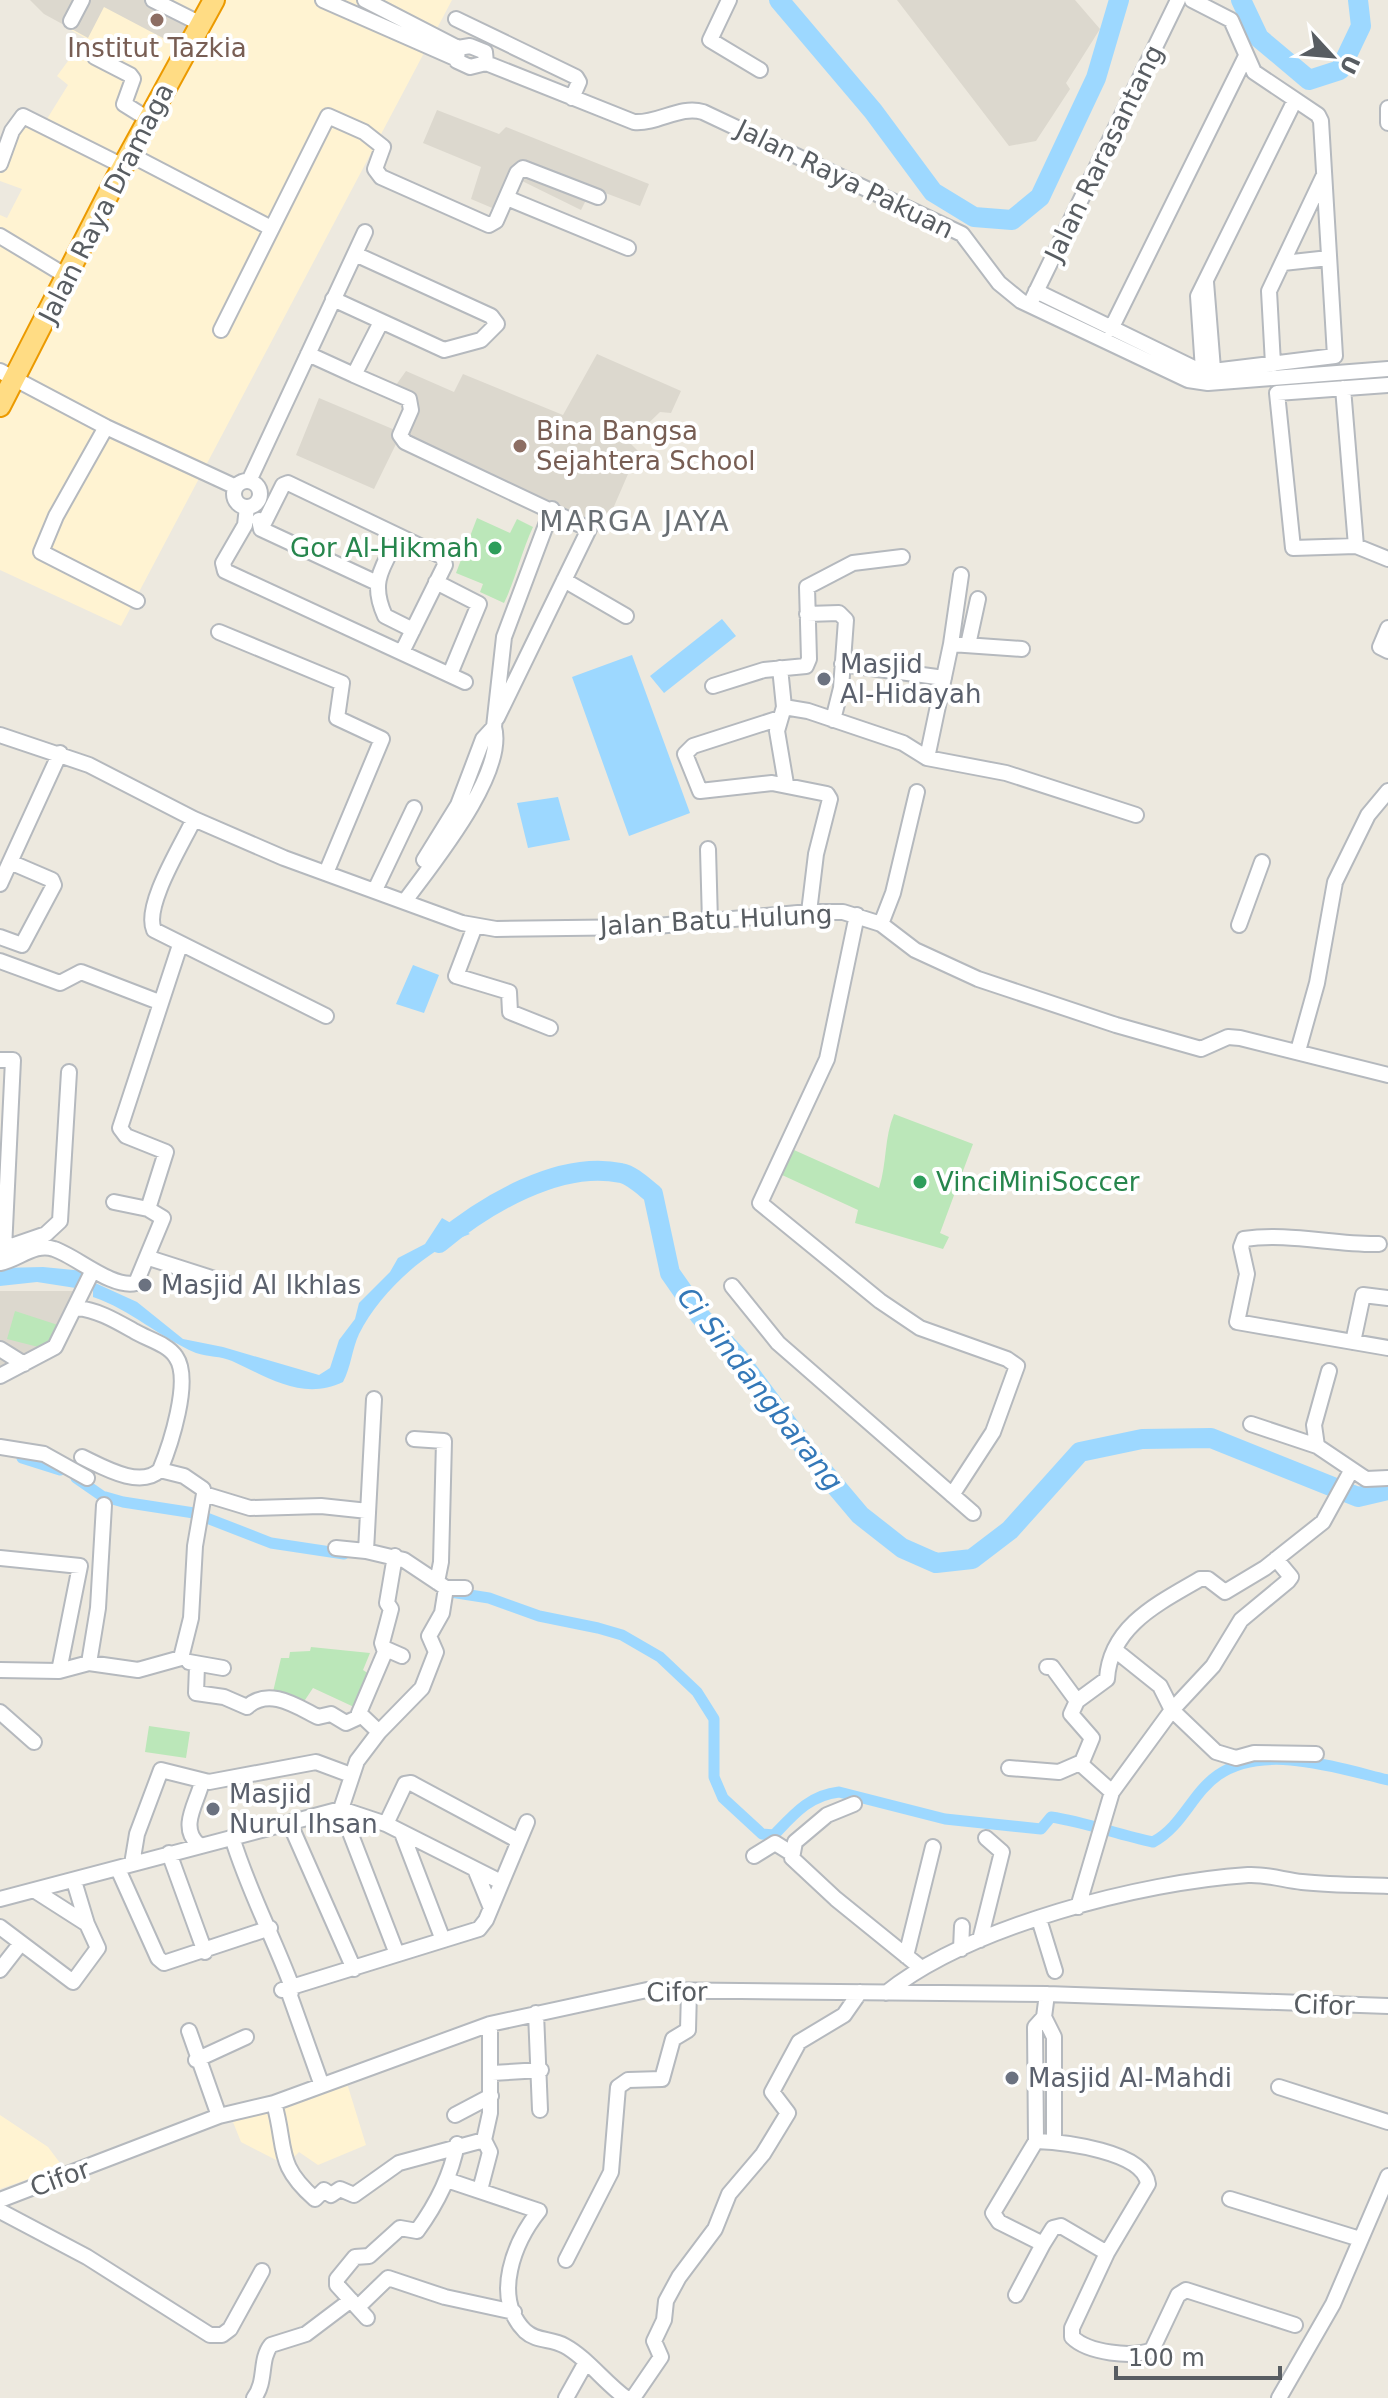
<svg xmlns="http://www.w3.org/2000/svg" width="1388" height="2398" viewBox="0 0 1388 2398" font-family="'DejaVu Sans',sans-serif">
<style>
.commercial{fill:#fff3d2}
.education{fill:#dcd8ce}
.green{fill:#bbe7b9}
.water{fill:#9dd8ff}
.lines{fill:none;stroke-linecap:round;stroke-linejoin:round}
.canal{stroke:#9dd8ff;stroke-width:11}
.river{stroke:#9dd8ff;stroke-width:20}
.minor-casing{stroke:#b5b9be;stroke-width:18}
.highway-casing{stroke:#ec9a00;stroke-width:24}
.minor{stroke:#fff;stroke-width:14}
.highway{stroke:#ffdc84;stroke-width:20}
.education-dot{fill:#8d6e63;stroke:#fff;stroke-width:3}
.leisure-dot{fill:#2e9e5b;stroke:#fff;stroke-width:3}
.worship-dot{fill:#6b7280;stroke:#fff;stroke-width:3}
.labels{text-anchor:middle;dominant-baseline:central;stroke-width:8;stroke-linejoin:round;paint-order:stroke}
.education-label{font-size:26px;fill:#785e54;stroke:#fff}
.street-label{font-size:26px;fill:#585d62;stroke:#fff}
.leisure-label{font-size:26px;fill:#27864d;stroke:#fff;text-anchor:end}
.worship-label{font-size:26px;fill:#5b616d;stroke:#fff;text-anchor:start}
.neighbourhood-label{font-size:28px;letter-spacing:2px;fill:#696f74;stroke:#fff}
.water-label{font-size:28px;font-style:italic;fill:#3478b8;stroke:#fff}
</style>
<rect width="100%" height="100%" fill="#ede9df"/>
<path class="commercial" d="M78,0H452L121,626L0,570V215L7,218L22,189L0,181V146L18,116L42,127L68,85L57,76L85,38L64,26Z
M346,2080L366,2145L318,2165L299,2152L286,2165L241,2142L233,2122Z
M0,2115L48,2147L63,2167L0,2189Z"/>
<path class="education" d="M30,0H144L189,24L178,46L104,7L88,38L44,14Z
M897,0H1075L1100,29L1066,83L1070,89L1036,141L1009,146Z
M437,110L499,134L506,127L649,184L640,206L592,188L581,210L518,179L497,210L471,199L481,167L423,143Z
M597,354L681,391L671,413L660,412L629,442L638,451L602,534L397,442L374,489L296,455L319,398L395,430L406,405L391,392L406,371L454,392L463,374L563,415Z
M0,1291H82L47,1351L0,1374Z"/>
<path class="green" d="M477,518L510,533L517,519L533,527C521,553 516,578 504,603L480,592L483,584L456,573Z
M894,1114L973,1144L940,1233L949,1237L943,1249L855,1223L858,1210L782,1175L794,1150L879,1188C887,1163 884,1138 894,1114Z
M15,1311L58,1325L46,1349L7,1339Z
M311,1647L370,1653L363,1670L369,1674L354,1707L313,1688L297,1712L256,1703L272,1696L281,1658H289L290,1652L310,1651Z
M149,1726L190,1732L186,1758L145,1752Z"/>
<path class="water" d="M722,619L736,636L664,693L650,676Z
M632,655L690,813L629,836L572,677Z
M558,797L570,840L528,848L517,803Z
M413,965L439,975L424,1013L396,1004Z
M442,1218L470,1234C427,1249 380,1292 359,1334C352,1349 351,1367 343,1382C303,1401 269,1378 232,1361C221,1356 208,1357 196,1353C159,1337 131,1310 93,1297V1282L137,1302L183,1339L223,1347L319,1375L330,1368L339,1340L355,1319L359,1303L390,1272L398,1258L425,1244Z
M43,1267L84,1271L82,1289L37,1282L0,1286V1268Z"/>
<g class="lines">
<path class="canal" d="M22,1458L60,1470
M76,1478L102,1496L123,1502L194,1513L271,1543L344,1554
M444,1591L489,1598L539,1616L598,1628L622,1635L660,1657L697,1692L714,1719V1777L723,1798L762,1834L774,1835C794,1814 810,1795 839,1792L945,1819L1041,1829L1051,1817C1086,1822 1118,1835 1153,1842C1182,1827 1192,1793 1218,1775C1264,1743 1338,1768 1388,1780"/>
<path class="river" d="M779,0L873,111L933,192L974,217L1012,220L1040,197L1096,78L1119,0
M1241,0L1259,38L1309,80L1340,70L1361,26L1358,0
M439,1243C485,1205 559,1160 621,1173C632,1175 644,1187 653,1194L670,1273L700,1316L737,1356L817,1464L860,1515L902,1548L936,1563L972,1559L1010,1530L1080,1452L1142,1439L1211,1438L1358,1497L1388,1490"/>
<g class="minor-casing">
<path id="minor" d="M153,0L201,24
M323,0L455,58
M365,0L458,48
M729,0L710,40L760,70
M456,19L576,77L579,82L572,98
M71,21L82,0
M470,46L485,52L486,63L470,67L457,61L458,48Z
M95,57L130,75L133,79L124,104L148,119
M486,63L634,122C658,124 680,105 703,112L962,234L999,283L1021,301L1188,380L1208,383L1388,369
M1388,108V123
M129,154L271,228
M0,164L12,131L23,116L123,166
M507,198L628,248
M0,236L68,277
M1283,263L1329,258
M1206,282L1213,369
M1036,291L1194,368L1213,371L1335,356L1321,121L1318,115L1254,72L1231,20L1192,0
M1033,298L1178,0
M333,299L444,350L481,340L497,324L491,316L355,254
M1111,329L1246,56
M221,330L328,116L364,132L383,147L375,169L381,177L489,225L496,221L517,173L523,168L598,197
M308,354L354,375L381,322
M1273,364L1269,291L1323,177
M1203,370L1198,296L1295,100
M0,371L106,427L236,487
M354,375L409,399L411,410L400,435L405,442L589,529L497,718
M1388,385L1277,393L1293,548L1356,546L1388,559
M1343,388L1356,546
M106,427L56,516L41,552L137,601
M234 494a13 13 0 1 1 26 0a13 13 0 1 1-26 0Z
M249,481L365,232
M247,507L245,525L223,563L225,571L465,682
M259,520L261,529L375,582
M261,529L283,485L288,483L443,557L445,565L402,652
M399,536C383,567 369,581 385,616L413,630
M564,580L626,616
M436,582L479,604L450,674
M807,614L839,613L846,620L841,688L833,720
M1388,628L1380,647L1388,651
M219,632L342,683L337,718L382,739L326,873
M951,644L1022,649
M968,645L978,599
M842,664L944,678
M780,668L784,707L777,731L786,784
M713,686L764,670L806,666L809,659L807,587L853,563L902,557
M784,707L808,711L903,743L927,758L1006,773L1136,815
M780,718L693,746L685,754L700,791L772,783L827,794L830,799L816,854L809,912
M0,735L89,765L194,819L284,858L462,923L496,929L646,927L809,912H843L881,924L915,950L978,979L1116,1025L1201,1049L1228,1037L1240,1038L1388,1075
M927,758L951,644L961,575
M194,819C183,843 143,906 154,930L326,1016
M708,849L710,922
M424,860L458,805L483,739L494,727
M0,884L10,862
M375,890L414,808
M405,901C432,864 507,773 494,727L504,637L552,509
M857,915L827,1059L760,1203L880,1301L920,1328L1007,1359L1017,1366L993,1432L952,1495
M881,924L893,893L917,792
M1239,925L1262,862
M475,926L456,976L509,992L510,1012L550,1028
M0,937L22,945L54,885L52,880L10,862L60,753
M0,961L60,983L81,972L159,1002
M1298,1051L1317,983L1335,882L1368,815L1388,791
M0,1060H13L4,1249
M148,1209L166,1152L126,1136L120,1128L180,945
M1379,1244C1333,1245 1289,1232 1244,1239L1241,1247L1247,1274L1237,1322L1388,1348
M0,1250L46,1234L60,1221L69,1072
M149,1258L224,1282
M0,1263C18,1260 35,1242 54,1249C76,1256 112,1289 136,1283L163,1218L148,1209L114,1202
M732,1286L778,1343L973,1513
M77,1308C98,1310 116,1321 134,1331C147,1339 168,1344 176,1357C192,1380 170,1446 160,1470C140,1489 103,1467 82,1457
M1353,1342L1363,1295L1388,1298
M0,1349L24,1364
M0,1376L55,1347L93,1270
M374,1399L366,1551L404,1560L446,1588H465
M1251,1424L1317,1446L1366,1479L1388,1478
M414,1439L444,1441L441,1562L437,1582
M1317,1446L1314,1425L1329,1371
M0,1447L44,1454L87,1478
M204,1494L250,1508L321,1506L368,1511
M336,1548L366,1551
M0,1558L80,1566L59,1671
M386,1649L402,1656
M1115,1650L1160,1686L1172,1710L1216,1752L1236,1758L1254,1753L1316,1754
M189,1662L223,1668
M89,1663L98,1608L104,1505
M197,1666L196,1693L224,1697L247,1707C269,1687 296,1706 318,1717L331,1714L346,1723L359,1717
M1047,1667H1052L1077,1701
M0,1670L59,1671L89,1663L138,1670L181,1658L191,1618L195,1546L204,1494L203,1489L184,1476L160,1470
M0,1712L34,1742
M379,1732L359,1713L385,1652L382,1643L391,1609L387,1603L395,1556
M1009,1768L1059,1772L1082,1762
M1112,1792L1084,1767L1082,1762L1092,1738L1071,1714L1077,1701L1107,1679C1110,1626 1159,1603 1200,1579H1208L1225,1592L1265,1568L1323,1522L1351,1471
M854,1804L827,1815L795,1842L792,1858L836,1899L920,1967
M290,1824L354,1969
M386,1824L405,1784L411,1783L519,1841
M402,1833L443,1940
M232,1837C248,1890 273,1936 292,1987L290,1996L321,2083
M198,1844C179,1827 197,1803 202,1782
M169,1853L205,1952
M754,1856L775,1843L791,1853
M132,1864L137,1834L161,1770L209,1782L316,1762L351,1775
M118,1869L158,1958L164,1963L270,1928
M475,1869L491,1908
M37,1892L87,1924
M0,1899L341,1809L386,1824L501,1882
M1078,1907L1112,1792L1172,1710L1213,1666L1241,1620L1288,1581L1291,1577L1276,1559
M1039,1919L1055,1971
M0,1927L73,1982L98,1948L87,1924L74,1881
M980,1940L1002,1852L986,1838
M961,1949L962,1926
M397,1954L341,1809L357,1761L379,1732L422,1688L436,1652L429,1636L442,1613L446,1588
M906,1956L933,1847
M0,1970L21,1943
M282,1990L479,1929L486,1920L527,1822
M886,1993C970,1926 1141,1882 1248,1875C1266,1874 1284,1880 1302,1882C1331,1885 1360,1885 1388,1886
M536,2013L540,2110
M1044,2017L1054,2037V2142
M189,2031L219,2116
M196,2060L246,2037
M492,2073L541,2070
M1279,2087L1388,2122
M274,2103C287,2149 275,2164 315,2199L324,2190L331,2195L340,2189L354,2195L399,2163L484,2140
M455,2115L491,2096
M1036,2141C1063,2142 1144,2151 1148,2184L1107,2253L1061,2226L1053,2228L1043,2244
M447,2180L539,2211C515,2241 491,2297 525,2331C537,2342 551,2338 565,2346C587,2358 605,2383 626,2398
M480,2190L490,2152L484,2140L490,2113V2024
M1230,2199L1360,2239
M0,2200L219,2116L274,2103L490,2024L647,1990L1047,1994L1388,2006
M0,2211L87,2257L210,2335H222L230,2329L262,2271
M1107,2253L1072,2328V2337C1088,2353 1132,2358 1152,2350L1178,2295L1186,2290L1295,2325
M566,2260L611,2172L618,2087L628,2080L662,2079L673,2039L688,2030L689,1991
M1016,2295L1043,2244L999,2222L993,2213L1036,2141L1035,2027L1044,2017L1047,1994
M358,2307L388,2278L445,2297L514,2312
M367,2318L337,2285V2279L355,2257L369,2256L400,2228L417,2231C436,2205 451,2176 457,2144
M254,2398C267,2381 259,2360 271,2345L306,2334L351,2300
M566,2398L585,2364
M633,2398L661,2357L654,2341L664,2320L666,2301L679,2277L715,2229L729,2194L763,2154L788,2113L772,2092L799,2042L844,2015L860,1992
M1279,2398L1333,2304L1388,2176"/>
</g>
<g class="highway-casing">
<path id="highway" d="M0,406L116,179L214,0"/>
</g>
<use href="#minor" class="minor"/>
<use href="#highway" class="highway"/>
</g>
<g class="education-dot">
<circle cx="157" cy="20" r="8"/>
<circle cx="520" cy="446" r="8"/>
</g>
<g class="leisure-dot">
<circle cx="495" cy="548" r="8"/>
<circle cx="920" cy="1182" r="8"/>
</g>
<g class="worship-dot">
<circle cx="824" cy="679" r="8"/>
<circle cx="145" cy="1285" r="8"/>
<circle cx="213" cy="1809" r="8"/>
<circle cx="1012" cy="2078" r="8"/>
</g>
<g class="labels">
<g class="education-label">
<text x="157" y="48">Institut Tazkia</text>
<text x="536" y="431" text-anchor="start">Bina Bangsa<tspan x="536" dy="30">Sejahtera School</tspan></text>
</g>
<g class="street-label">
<text transform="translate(1104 153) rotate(-64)">Jalan Rarasantang</text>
<text transform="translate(845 179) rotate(26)">Jalan Raya Pakuan</text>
<text transform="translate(106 203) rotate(-63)">Jalan Raya Dramaga</text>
<text transform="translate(716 920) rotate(-3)">Jalan Batu Hulung</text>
<text transform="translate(677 1992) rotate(-1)">Cifor</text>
<text transform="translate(1324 2005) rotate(2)">Cifor</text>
<text transform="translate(60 2178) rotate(-20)">Cifor</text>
</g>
<g class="leisure-label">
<text x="479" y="548">Gor Al-Hikmah</text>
<text x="936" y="1182" text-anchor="start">VinciMiniSoccer</text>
</g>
<g class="worship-label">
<text x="840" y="664">Masjid<tspan x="840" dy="30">Al-Hidayah</tspan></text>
<text x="161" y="1285">Masjid Al Ikhlas</text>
<text x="229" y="1794">Masjid<tspan x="229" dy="30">Nurul Ihsan</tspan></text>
<text x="1028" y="2078">Masjid Al-Mahdi</text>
</g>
<g class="neighbourhood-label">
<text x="635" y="521">MARGA JAYA</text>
</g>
<g class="water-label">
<text transform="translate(760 1389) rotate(52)">Ci Sindangbarang</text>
</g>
</g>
<g transform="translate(1332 56) rotate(116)" stroke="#ffffff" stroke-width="6" paint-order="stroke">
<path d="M0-6L14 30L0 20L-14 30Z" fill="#585d62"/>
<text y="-12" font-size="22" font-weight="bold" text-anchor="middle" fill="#585d62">U</text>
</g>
<path d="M1116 2366v12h164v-12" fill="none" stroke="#585d62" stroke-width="4"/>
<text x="1128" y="2366" font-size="24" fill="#585d62" stroke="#ffffff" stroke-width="6" paint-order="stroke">100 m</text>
</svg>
